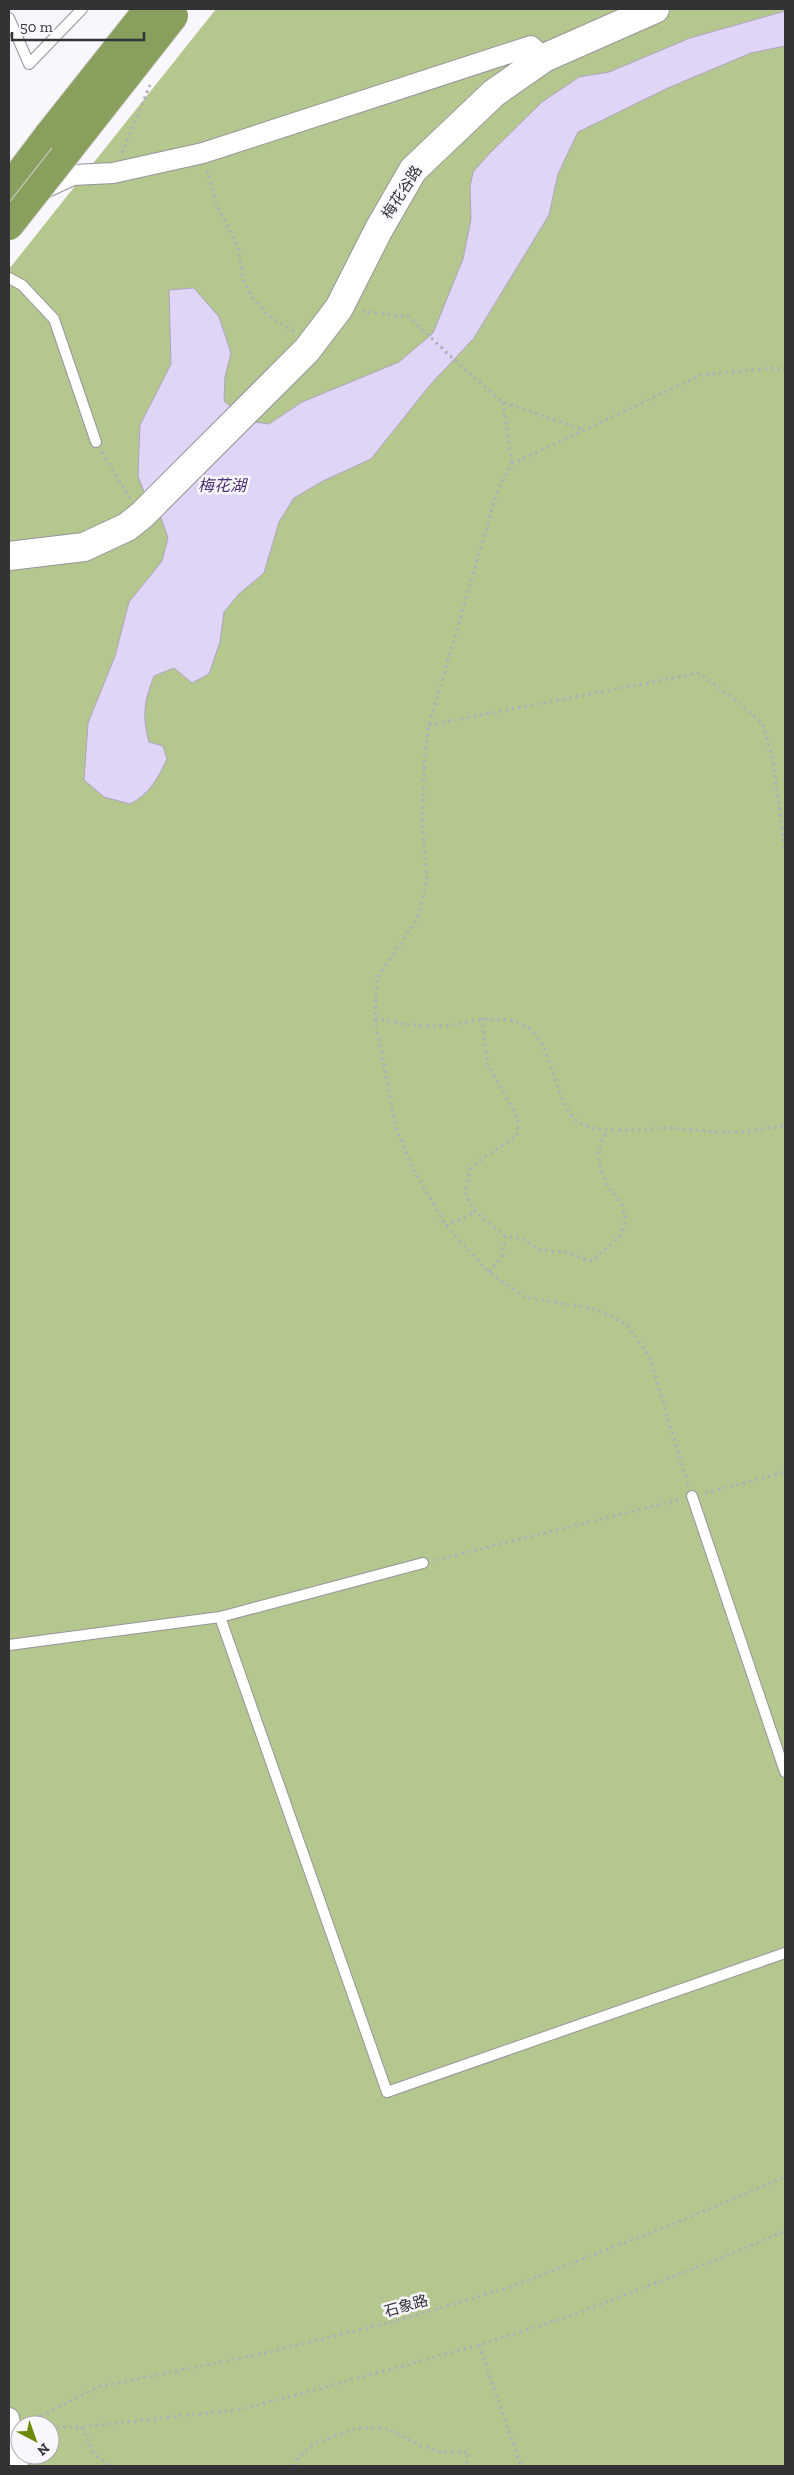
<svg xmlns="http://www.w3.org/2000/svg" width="794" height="2475" viewBox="0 0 794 2475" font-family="'Zilla Slab','Noto Sans SC',serif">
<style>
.forest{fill:#b4c78e;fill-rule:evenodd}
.water{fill:#e1d5f7;stroke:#ada4bd}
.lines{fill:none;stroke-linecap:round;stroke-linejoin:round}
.lane-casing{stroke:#96949a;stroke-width:12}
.street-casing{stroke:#96949a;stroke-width:22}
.secondary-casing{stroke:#96949a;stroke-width:30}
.highway-casing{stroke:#d6d6d7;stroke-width:30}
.path{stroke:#b1afb4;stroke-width:3;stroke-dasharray:2.5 4;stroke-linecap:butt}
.lane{stroke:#fff;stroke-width:10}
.street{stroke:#fff;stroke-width:20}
.secondary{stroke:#fff;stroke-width:28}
.highway{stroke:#899f5e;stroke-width:28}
.highway-bridge-casing{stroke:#d6d6d7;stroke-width:30;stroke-linecap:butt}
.highway-bridge{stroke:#899f5e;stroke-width:28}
.labels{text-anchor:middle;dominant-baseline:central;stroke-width:5;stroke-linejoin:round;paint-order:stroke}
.street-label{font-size:15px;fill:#333235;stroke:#f9f6fd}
.water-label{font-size:16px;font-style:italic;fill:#4d2f71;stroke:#f9f6fd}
</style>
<rect width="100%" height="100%" fill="#f9f6fd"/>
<path class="forest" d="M216,9H785V2466H9V269ZM20,2425H50V2455H20Z"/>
<path class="water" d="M785,11V46L751,53L668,88L578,132L558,174L549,215L474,338L430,385L371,459L323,481L294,498L279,522L264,573L239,594L224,612L220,642L209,674L192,683L174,668L154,676C144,702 142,715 149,742L163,746L167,759C158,778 150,794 130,804L104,797L84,780L88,723L115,656L129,602L162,561L168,538L159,512L144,492L138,476L140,425L171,364L169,290L194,288L219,317L231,353L225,377L224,401L248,421L269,424L302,402L399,362L433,333L450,291L463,259L471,219L470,187L473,172L489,154L542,102L579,77L609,72L690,38Z"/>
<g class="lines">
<g class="lane-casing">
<path id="lane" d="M9,18L29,64L82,9
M9,278L22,285L54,319L96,442
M692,1496L785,1772
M220,1617L387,2092L785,1953
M9,1645L220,1617L423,1563"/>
</g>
<g class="street-casing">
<path id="street" d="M38,191L73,175L113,173L203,153L531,46L544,58
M9,2418L18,2466"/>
</g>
<g class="secondary-casing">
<path id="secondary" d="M9,556L84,547L127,527L142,515L307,350L339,308L379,229L413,170L494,93L544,58L655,9"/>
</g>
<g class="highway-casing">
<path id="highway" d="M9,187L49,134"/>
</g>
<path class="path" d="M122,153L150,85
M207,170L217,206L238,246L243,279L251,296L269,316L295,332
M362,311L409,317L462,367L503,402L581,429
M503,402L512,464
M102,452L130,498
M429,725L699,673L732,697L763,724L773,761L785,850
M375,1018C396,1023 417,1027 439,1026C467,1025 491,1012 521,1024C553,1036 551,1092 573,1117C589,1137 642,1129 664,1128C684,1128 705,1132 725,1132C745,1133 766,1128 785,1126
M482,1018L487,1063L518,1118L517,1136L484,1157L470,1169L466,1186V1196L476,1212L506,1237L520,1238L541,1250L564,1252L592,1261L620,1236L626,1219L621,1202L608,1187L601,1170L598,1152L607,1130
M446,1226L476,1212
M489,1272L502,1256L506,1237
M688,1484L649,1356L627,1324L595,1309L524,1297L489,1272L446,1226L412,1167L396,1128L375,1018L377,978L416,921L427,882L422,823L425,753L429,725L498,489L512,464L701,375L772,368L785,370
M705,1493L785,1472
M436,1560L679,1500
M479,2345L521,2466
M29,2422L98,2387L265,2353L392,2322L508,2288L678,2222L785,2177
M50,2427H82L243,2409L340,2383L479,2345L570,2316L726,2256L785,2231
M82,2427L94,2454L110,2466
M294,2466L298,2458L313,2444L358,2428L388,2429L419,2445L440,2452H468L466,2466"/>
<use href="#lane" class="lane"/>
<use href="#street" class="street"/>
<use href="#secondary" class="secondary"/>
<use href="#highway" class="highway"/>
<g class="highway-bridge-casing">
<path id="highway-bridge" d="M49,134L148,9
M9,226L174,16"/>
</g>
<use href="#highway-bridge" class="highway-bridge"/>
</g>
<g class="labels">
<g class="street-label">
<text transform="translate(402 192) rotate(-57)">梅花谷路</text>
<text transform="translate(406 2306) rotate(-16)">石象路</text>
</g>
<g class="water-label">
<text x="222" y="485">梅花湖</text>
</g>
</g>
<rect width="794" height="2475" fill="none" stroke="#333235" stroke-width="20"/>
<g transform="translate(35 2440) rotate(139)"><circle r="24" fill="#f9f6fd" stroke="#aaa8ad"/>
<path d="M0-4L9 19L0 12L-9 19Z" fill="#6b8903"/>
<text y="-8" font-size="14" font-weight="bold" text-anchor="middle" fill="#333235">N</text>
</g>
<path d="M12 32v8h132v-8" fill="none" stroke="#333235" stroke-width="2.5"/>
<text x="20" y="32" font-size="15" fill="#333235" stroke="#f9f6fd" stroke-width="4" paint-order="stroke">50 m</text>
</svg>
